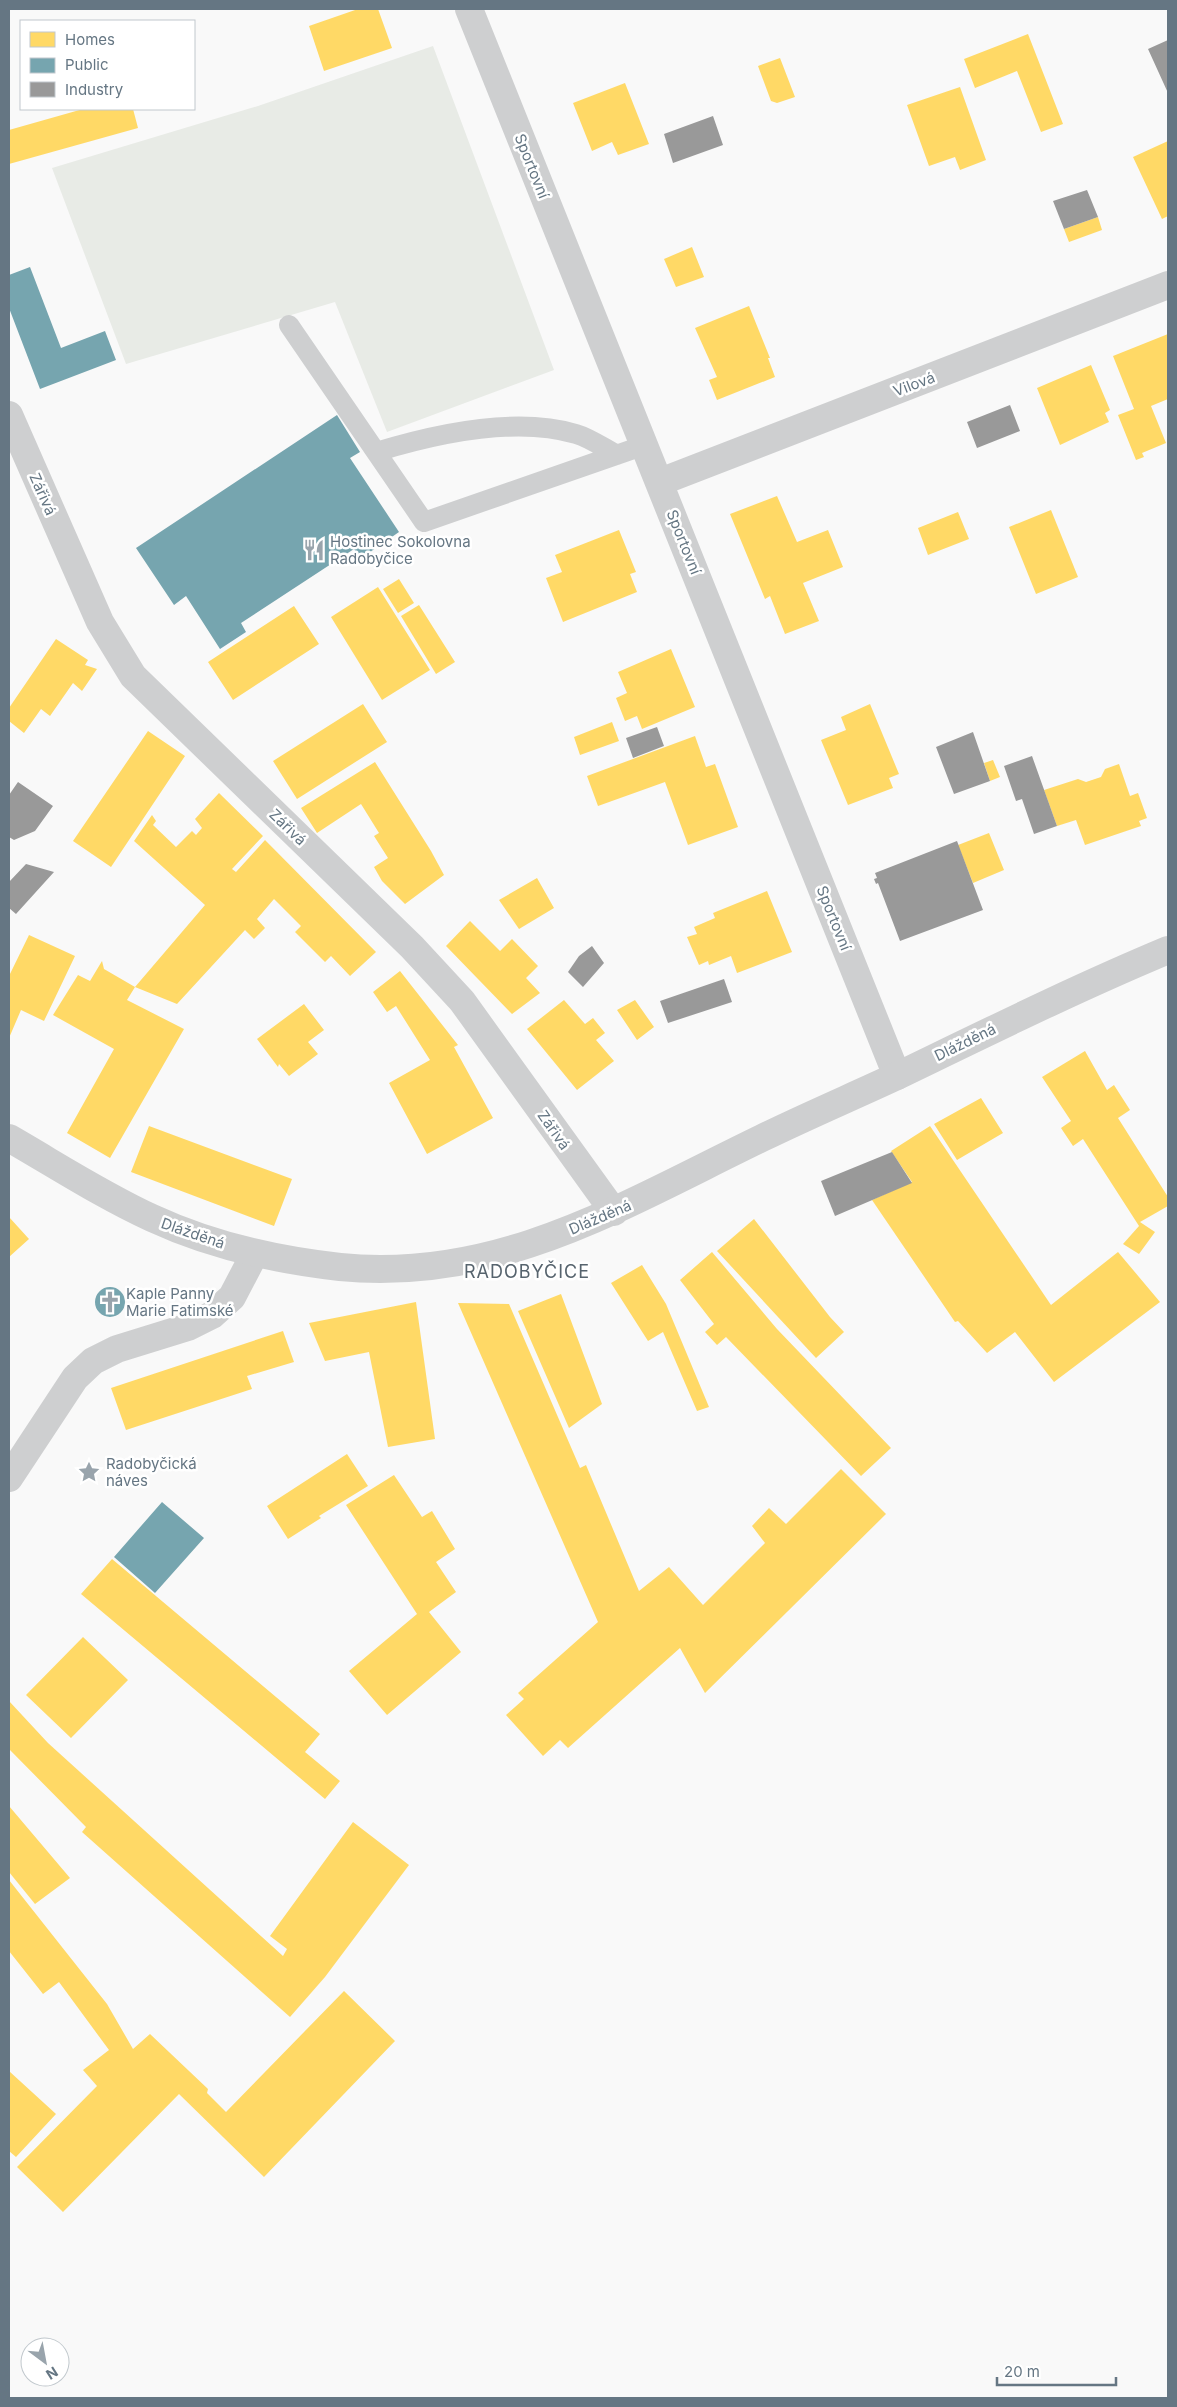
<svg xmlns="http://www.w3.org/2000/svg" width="1177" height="2407" viewBox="0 0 1177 2407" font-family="Inter,sans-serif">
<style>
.green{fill:#e8ebe6}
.homes{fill:#ffd966}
.public{fill:#76a5af}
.industry{fill:#999}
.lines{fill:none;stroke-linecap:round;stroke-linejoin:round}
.service{stroke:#cecfd0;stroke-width:20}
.minor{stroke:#cecfd0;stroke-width:28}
.tertiary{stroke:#cecfd0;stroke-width:28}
.labels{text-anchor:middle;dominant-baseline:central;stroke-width:5;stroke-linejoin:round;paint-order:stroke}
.street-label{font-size:15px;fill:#657683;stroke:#fff}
.poi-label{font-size:15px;fill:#657683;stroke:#fff;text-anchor:start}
.quarter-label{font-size:18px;letter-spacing:1px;fill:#57646e;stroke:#fff}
</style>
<rect width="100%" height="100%" fill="#f9f9f9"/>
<path class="green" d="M433,46L554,370L387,432L335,302L126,364L52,168L258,106Z"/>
<path class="homes" d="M358,9H378L392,48L324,71L309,26Z
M1028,34L1063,124L1041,132L1017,71L975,88L964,59Z
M780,58L795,97L777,103L771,101L758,66Z
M625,83L649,144L618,155L612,142L592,151L573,103Z
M960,87L986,160L960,170L955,157L929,166L907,105Z
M83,109H133L138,128L9,164V130Z
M1168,141V216L1162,219L1133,157Z
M1098,217L1102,230L1069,242L1064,229Z
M692,247L704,277L676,287L664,259Z
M749,306L770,358H768L775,377L717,400L709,380L717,377L695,328Z
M1168,334V399L1151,406L1166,443L1142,453L1144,457L1136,460L1118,415L1134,409L1113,356Z
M1091,365L1110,410L1105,413L1109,422L1060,445L1037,388Z
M777,496L797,542L828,530L843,567L803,583L819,621L785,634L770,596L765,599L730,514Z
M1051,510L1078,577L1036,594L1009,527Z
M958,512L969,539L928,555L918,528Z
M619,530L636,572L630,574L637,592L563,622L546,578L562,572L555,555Z
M399,579L414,603L398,613L383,589Z
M378,587L430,670L382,700L331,617Z
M419,605L455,662L436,674L401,616Z
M294,606L319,644L233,700L208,662Z
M56,639L88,660L85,665L97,669L82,691L73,683L50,716L41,709L24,733L9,721V708Z
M671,649L695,707L642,729L637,716L625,721L616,698L627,693L618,672Z
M363,704L387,742L297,799L273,761Z
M870,704L899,774L889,778L893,788L848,805L821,740L846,730L841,717Z
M612,722L619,741L580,755L574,737Z
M148,731L185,756L111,867L73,841Z
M695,736L706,767L715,764L738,827L688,845L665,782L598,806L587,776Z
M993,760L1000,777L990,781L984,763Z
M375,762L431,851L444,875L405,904L382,881L374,867L388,858L374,836L379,833L361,804L317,833L301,808Z
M1119,764L1130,796L1138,793L1147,818L1139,821L1141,826L1085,845L1076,820L1057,826L1044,790L1078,779L1086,782L1101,777L1105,769Z
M219,793L263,836L232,869L236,872L265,840L376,952L350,976L331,956L325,962L295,932L301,926L274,899L257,919L265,928L254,939L245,930L177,1004L135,987L205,905L134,841L152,815L156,821L153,825L176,847L192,831L196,835L202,828L195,819Z
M989,833L1004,870L973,883L958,845Z
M537,878L554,908L519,929L499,900Z
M767,891L792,952L737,973L731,956L709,965L708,961L699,965L687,937L697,934L694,927L715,918L713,913Z
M470,921L500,951L512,939L538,966L526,978L540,993L512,1014L446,946Z
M29,935L75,956L44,1021L21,1010L9,1038V976Z
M102,961L104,969L135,987L127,1000L184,1029L110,1158L67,1133L114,1049L53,1015L78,975L90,981Z
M400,971L458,1045L454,1047L493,1118L427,1154L389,1083L430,1060L396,1006L387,1012L373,992Z
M564,1000L585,1024L593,1018L605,1033L596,1040L614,1061L577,1090L527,1029Z
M635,1000L654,1027L637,1040L617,1010Z
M304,1004L324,1030L308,1042L318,1054L289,1076L279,1064L278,1067L257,1039Z
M1085,1051L1107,1090L1114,1085L1130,1110L1118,1118L1168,1197V1206L1140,1222L1155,1232L1139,1254L1123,1244L1139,1226L1083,1139L1073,1146L1061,1128L1071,1121L1042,1077Z
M981,1098L1003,1133L957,1160L934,1124Z
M149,1126L292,1179L274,1226L131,1172Z
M930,1126L1051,1305L1118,1252L1160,1302L1054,1382L1015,1332L987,1353L958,1321L955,1322L872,1200L912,1182L891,1151Z
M9,1217L29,1239L9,1257Z
M754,1219L830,1317L844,1332L816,1358L717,1251Z
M712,1252L777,1329L891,1448L861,1476L726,1337L717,1345L705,1332L714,1324L680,1280Z
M642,1265L666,1304L709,1407L697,1411L663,1332L648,1341L611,1283Z
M561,1294L602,1404L569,1428L518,1311Z
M416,1302L435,1439L388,1447L369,1352L325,1361L309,1323Z
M458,1303L509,1304L580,1468L586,1465L639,1591L669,1567L703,1605L765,1543L752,1526L769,1508L786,1524L841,1469L886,1514L705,1693L680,1648L568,1748L560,1740L543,1756L506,1715L524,1699L518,1693L598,1622Z
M283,1331L294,1362L247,1376L252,1389L126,1430L111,1388Z
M347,1454L368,1486L319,1516L321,1518L288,1539L267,1506Z
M394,1475L422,1517L432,1511L455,1549L436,1562L456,1592L429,1612L461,1652L387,1715L349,1671L417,1614L346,1505Z
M112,1559L320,1734L305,1752L340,1781L325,1799L81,1594Z
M83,1637L128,1680L71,1738L26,1695Z
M9,1701L48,1743L283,1956L287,1949L270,1936L353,1822L409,1865L325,1977L290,2017L82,1832L86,1827L9,1749Z
M9,1806L70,1878L35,1904L9,1872Z
M9,1880L107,2004L133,2049L150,2034L208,2089L207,2093L226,2112L344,1991L395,2041L264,2177L179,2094L63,2212L17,2167L97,2086L83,2070L109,2050L59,1982L43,1994L9,1951Z
M9,2071L56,2114L16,2157L9,2151Z"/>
<path class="public" d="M30,267L61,348L105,331L116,360L40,389L9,308V275Z
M337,415L360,452L350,458L399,532L360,559L354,549L241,623L246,632L220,649L186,596L174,605L136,548Z
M95 1302a15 15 0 1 1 30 0a15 15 0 1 1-30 0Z
M162,1502L204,1538L155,1593L114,1557Z"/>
<path class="industry" d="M1168,40V93L1148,49Z
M713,116L723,145L673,163L664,134Z
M1087,190L1098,217L1064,229L1053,201Z
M1010,405L1020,431L977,448L967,422Z
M657,727L664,746L633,758L626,738Z
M973,732L990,781L954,794L936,747Z
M1032,756L1057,826L1034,834L1022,799L1016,801L1004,766Z
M18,782L53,806L35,831L14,840L9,837V795Z
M957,841L983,910L900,941L878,883L876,884L874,879L877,878L875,873Z
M26,864L54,872L16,914L9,908V882Z
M592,946L604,963L583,987L568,972L579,956Z
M724,979L732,1002L668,1023L660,1001Z
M892,1152L912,1183L835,1216L821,1181Z"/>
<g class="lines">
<path class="service" d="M289,325L424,522L645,445
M376,452C435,434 516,416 576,434C590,438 604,448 617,455"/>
<path class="minor" d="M469,9L897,1076
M9,415L100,622L133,676L412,947L462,1001L614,1212
M660,482L1168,285
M9,1478L75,1378L93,1361L117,1349L188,1327L212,1315L232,1297L255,1253"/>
<path class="tertiary" d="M9,1138C56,1165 102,1195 152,1218C210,1245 277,1260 340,1267C499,1283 625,1204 762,1138C807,1116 854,1096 899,1075C988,1032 1077,988 1168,950"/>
</g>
<defs>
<g id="restaurant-bare" transform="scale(1.725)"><path d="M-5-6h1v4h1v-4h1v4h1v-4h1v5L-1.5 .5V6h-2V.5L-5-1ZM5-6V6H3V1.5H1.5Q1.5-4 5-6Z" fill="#99a4ac" stroke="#fff" stroke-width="2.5" paint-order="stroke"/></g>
<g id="church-bare" transform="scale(1.725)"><path d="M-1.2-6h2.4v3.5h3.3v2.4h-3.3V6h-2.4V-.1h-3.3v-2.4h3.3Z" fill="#99a4ac" stroke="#fff" stroke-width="2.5" paint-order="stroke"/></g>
<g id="sight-bare" transform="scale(1.725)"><path d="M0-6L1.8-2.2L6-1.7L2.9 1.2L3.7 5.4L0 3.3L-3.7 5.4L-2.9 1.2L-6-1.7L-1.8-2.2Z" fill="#99a4ac" stroke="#fff" stroke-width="2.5" paint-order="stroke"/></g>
</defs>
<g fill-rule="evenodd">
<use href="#restaurant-bare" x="314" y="550"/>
<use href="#church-bare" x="110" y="1302"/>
<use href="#sight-bare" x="89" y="1472"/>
</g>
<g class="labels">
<g class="street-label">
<text transform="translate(532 166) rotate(68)">Sportovní</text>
<text transform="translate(914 384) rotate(-21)">Vilová</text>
<text transform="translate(43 494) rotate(66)">Zářivá</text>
<text transform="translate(684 542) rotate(68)">Sportovní</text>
<text transform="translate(288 827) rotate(44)">Zářivá</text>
<text transform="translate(834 918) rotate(68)">Sportovní</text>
<text transform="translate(965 1042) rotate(-26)">Dlážděná</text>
<text transform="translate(554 1130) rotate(55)">Zářivá</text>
<text transform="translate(600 1217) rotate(-23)">Dlážděná</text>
<text transform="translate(193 1233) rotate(19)">Dlážděná</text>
</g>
<g class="poi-label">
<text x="330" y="541">Hostinec Sokolovna<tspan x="330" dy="17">Radobyčice</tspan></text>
<text x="126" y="1293">Kaple Panny<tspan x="126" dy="17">Marie Fatimské</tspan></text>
<text x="106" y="1463">Radobyčická<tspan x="106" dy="17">náves</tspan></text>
</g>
<g class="quarter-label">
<text x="527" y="1271">RADOBYČICE</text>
</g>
</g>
<rect width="1177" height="2407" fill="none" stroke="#657683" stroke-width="20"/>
<rect x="20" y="20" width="175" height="90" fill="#ffffff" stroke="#c1c8cd"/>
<rect x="30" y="32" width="25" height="15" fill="#ffd966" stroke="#c1c8cd"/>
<text x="65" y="45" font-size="15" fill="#657683">Homes</text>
<rect x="30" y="58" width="25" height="15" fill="#76a5af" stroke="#c1c8cd"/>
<text x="65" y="70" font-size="15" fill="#657683">Public</text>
<rect x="30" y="82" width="25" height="15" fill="#999999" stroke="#c1c8cd"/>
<text x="65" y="95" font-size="15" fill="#657683">Industry</text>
<g transform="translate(45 2362) rotate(148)"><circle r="24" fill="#ffffff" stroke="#c1c8cd"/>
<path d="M0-4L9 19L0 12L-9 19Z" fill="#99a4ac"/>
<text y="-8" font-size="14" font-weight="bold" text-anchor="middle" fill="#657683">N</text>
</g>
<path d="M997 2377v8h119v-8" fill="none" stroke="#657683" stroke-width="2.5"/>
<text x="1004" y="2377" font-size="15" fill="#657683" stroke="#ffffff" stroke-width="4" paint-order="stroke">20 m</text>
</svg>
